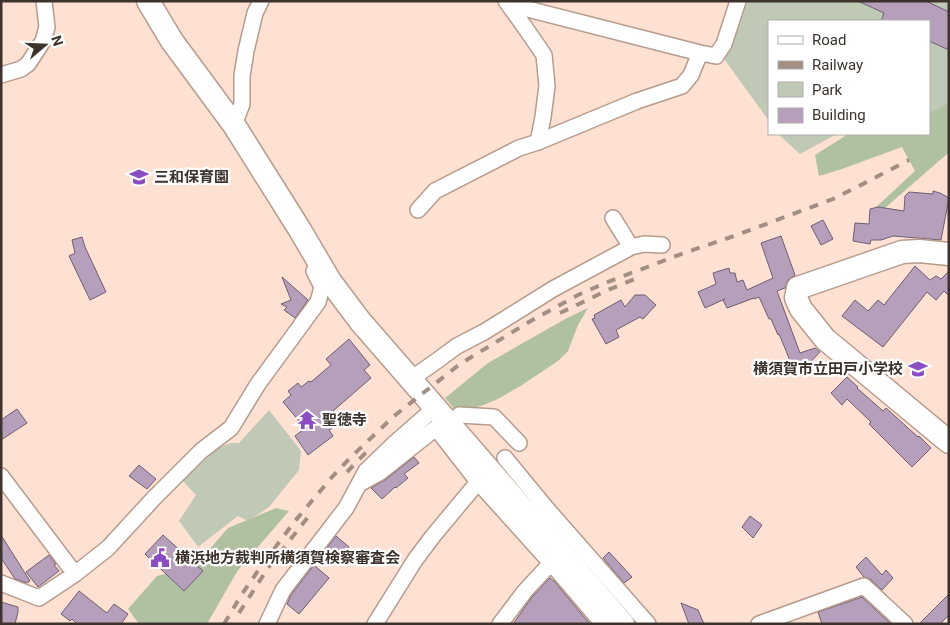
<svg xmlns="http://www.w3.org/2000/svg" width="950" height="625" viewBox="0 0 950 625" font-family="Roboto,'Noto Sans JP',sans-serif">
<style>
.green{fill:#bfc9b5}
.forest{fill:#b0c1a1}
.building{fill:#b59fbb;stroke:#6e5e73}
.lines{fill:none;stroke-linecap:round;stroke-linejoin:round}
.street-casing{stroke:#b79b8d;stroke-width:18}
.secondary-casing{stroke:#b79b8d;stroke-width:25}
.street{stroke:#fff;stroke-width:15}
.secondary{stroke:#fff;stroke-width:22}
.rail{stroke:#a38e84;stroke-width:4;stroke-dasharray:9 9;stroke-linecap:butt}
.labels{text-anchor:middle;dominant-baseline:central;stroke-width:4.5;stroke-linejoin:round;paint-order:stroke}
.poi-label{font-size:15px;font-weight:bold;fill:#3d322c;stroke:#fff;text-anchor:start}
</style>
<rect width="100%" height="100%" fill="#fee1d2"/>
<path class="green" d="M735,1H949V126L929,118V21H769V121L719,52Z
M778,134H837L800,154Z
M269,410L301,451L299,470L269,507L248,521L238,516L198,547L179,521L196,495L183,481L217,448L231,443H239Z"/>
<path class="forest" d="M949,103V154H947L885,208L874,209L915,171L902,147L842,169L819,176L815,155L848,134H929V112H932Z
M588,308L578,325L568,351L558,361L522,385L498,399L481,406L456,411L445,398L488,363L567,318Z
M276,508L289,511L238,570L207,624H139L128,609L157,576L195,566L228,528Z"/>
<path class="building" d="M858,1H926L949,12V50L929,41V21H881L884,13Z
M933,191L940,193L949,198L941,240L893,236L881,240H871L870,244L853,241L855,223L869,224L870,209L878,207L904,211L905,196L909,192L933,194Z
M823,220L833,239L821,245L811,226Z
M781,236L795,275L788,280L785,288L777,291L800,353L815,348L820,352L799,374L786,361L789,358L779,334L778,335L771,319H769L759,297L754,299V298L727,308L723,300L725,299L705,308L698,292L716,284L713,273L729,268L730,273H735L737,282L743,280L747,290L773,278L761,243Z
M82,237L85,247L106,292L90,300L69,256L75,253L72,240Z
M915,266L930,280L936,276L941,279L949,271V296L944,291L936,300L927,292L883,347L842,316L855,300L868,311L878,300L884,305Z
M282,277L308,300L295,318L284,310L287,307L281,304L291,300Z
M635,295H645L656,305L643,319L640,317L616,330L619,337L606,344L592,319L595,318L594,315L621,300L625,307Z
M349,339L370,365L364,370L371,378L333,411L335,413L333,415L339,424L329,430L333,436L308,455L295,436L305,428L283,402L291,395L288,391L298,383L301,387L309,381L311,382L331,365L326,359Z
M847,377L858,387L857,388L883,411L886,408L918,437L919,436L931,448L912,467L869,424L871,422L847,399L842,405L831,393Z
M17,409L27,423L1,440V420Z
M414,457L419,463L404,474L408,478L396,488L395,487L382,499L371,488L385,480Z
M139,465L156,479L147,489L129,476Z
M750,516L762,525L753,538L742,527Z
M1,535L30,581L27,583L15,579L1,558Z
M163,535L203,571L184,591L145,554Z
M336,536L349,547L339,558L327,548Z
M609,552L632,577L624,583L603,558Z
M49,555L56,564L54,565L59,571L38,587L26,572Z
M866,557L882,575L886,570L893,578L882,590L870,579L864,577L856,567Z
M314,565L329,578L299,614L287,604L291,595Z
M550,578L555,582L590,624H513L532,597Z
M79,591L107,613L114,604L128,614L121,624H77L72,619L70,621L61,614Z
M949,594V615L940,624H919Z
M862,597L891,624H822L818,612Z
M1,602L18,607V612L15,624H1Z
M681,603L698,610L704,624H689Z"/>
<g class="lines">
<g class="street-casing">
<path id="street" d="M506,1L524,26L544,55L547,86L543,117L538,142
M508,4L700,53L716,56L724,44L738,1
M1,75L21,69L28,64L43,41L47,27L44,1
M234,125L242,104V76L246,51L255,13L261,1
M418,210L435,191L519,148L538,142L637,101L682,86L691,75L700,53
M613,218L631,247
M411,379L438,360L457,346L484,332L553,289L631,247L644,244L662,245
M459,415L494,417L519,443
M505,458L547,509L648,624
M1,476L75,574
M359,484L379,473L436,428L478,482L551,563L603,624
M1,583L39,598L75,574L108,548L154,498L201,451L231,428L258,384L318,302L322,287L314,271
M267,624L283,590L346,508L366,471L395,443L436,407
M375,624L415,560L433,536L478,482
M500,624L525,591L551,563
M759,624L864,586L905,624"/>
</g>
<g class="secondary-casing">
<path id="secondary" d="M148,1L172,41L234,125L300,230L330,281L360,321L623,624
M949,254L919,251L902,252L798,288L796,298L801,309L825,339L949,442"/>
</g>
<use href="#street" class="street"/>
<use href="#secondary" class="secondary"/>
<path class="rail" d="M560,313L608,290L642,276
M347,472L371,447
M239,613L268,568L312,512
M224,624L242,594L262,565L295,521L332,477L350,458L394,416L460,364L529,322L578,295L605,283L684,253L734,236L833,199L857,187L909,160"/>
</g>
<defs>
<g id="school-bare" transform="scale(1.5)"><path d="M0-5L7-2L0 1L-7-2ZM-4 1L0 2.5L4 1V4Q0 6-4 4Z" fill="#8b4dc2" stroke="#fff" stroke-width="2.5" paint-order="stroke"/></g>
<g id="temple-bare" transform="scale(1.5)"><path d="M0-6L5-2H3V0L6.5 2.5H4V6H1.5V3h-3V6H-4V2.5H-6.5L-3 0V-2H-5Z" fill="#8b4dc2" stroke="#fff" stroke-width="2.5" paint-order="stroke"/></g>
<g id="civic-bare" transform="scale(1.5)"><path d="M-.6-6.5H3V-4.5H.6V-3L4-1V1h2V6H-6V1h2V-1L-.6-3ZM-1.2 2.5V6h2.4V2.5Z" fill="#8b4dc2" stroke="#fff" stroke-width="2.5" paint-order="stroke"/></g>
</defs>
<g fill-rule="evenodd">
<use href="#school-bare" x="139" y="177"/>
<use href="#school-bare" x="918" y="369"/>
<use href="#temple-bare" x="307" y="420"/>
<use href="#civic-bare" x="160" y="558"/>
</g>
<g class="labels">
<g class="poi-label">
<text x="154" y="177">三和保育園</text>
<text x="903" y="369" text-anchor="end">横須賀市立田戸小学校</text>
<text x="322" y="420">聖徳寺</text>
<text x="175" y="558">横浜地方裁判所横須賀検察審査会</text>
</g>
</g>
<rect width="950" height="625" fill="none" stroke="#3d322c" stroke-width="5"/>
<rect x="768" y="20" width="162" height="115" fill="#ffffff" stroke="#b1adab"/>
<rect x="778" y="36" width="25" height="8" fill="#ffffff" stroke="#b1adab"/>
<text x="812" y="45" font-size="15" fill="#3d322c">Road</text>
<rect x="778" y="61" width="25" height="8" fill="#a38e84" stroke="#b1adab"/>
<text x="812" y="70" font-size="15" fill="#3d322c">Railway</text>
<rect x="778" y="82" width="25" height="15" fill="#bfc9b5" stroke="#b1adab"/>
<text x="812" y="95" font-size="15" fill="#3d322c">Park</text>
<rect x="778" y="108" width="25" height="15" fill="#b59fbb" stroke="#b1adab"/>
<text x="812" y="120" font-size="15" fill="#3d322c">Building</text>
<g transform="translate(45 45) rotate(71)" stroke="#ffffff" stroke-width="4" paint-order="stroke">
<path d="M0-4L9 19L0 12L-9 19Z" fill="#3d322c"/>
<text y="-8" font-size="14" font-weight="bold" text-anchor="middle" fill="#3d322c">N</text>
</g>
</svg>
